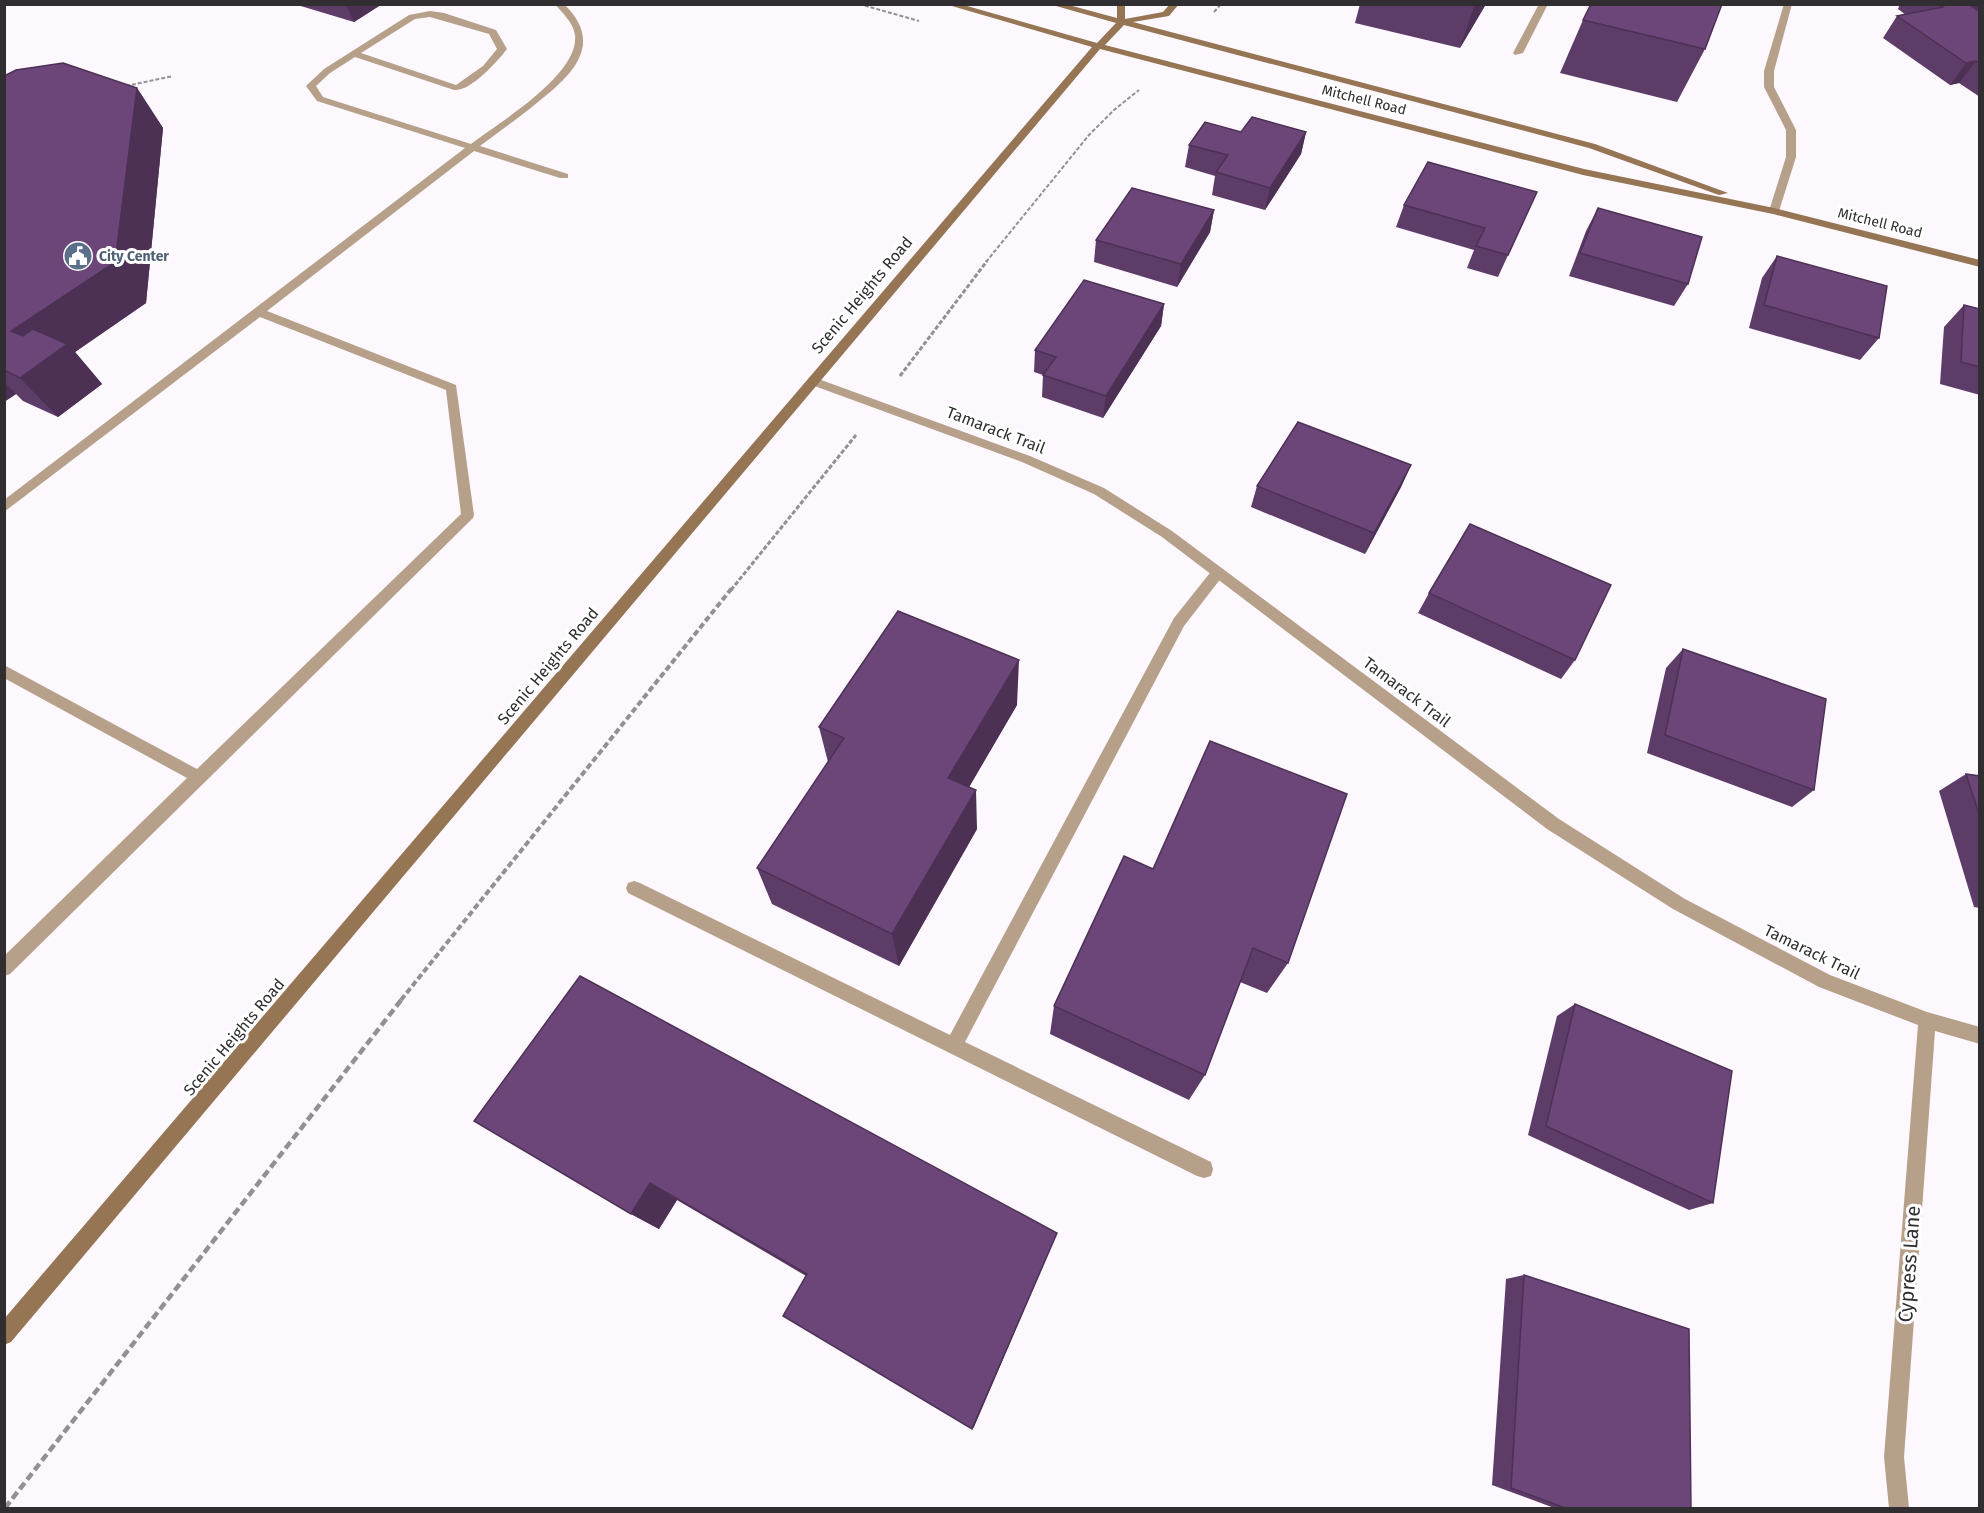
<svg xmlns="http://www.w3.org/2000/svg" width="1984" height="1513" viewBox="0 0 1984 1513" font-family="'Fira Sans',sans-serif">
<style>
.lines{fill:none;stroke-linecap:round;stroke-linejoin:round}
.path-far3{stroke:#939094;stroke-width:2;stroke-dasharray:4 2;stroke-linecap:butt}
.path-far2{stroke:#939094;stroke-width:3;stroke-dasharray:4.5 2;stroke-linecap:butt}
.path-far1{stroke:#939094;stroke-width:4;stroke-dasharray:6 3;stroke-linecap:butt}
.path{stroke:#939094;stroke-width:4.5;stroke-dasharray:8 4;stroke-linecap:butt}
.lane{fill:#b6a089;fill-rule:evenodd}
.street{fill:#b6a089;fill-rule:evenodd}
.secondary{fill:#957553;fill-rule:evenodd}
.wall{fill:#5d3c68}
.shaded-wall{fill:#4c3155}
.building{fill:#6c4679;stroke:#4c3155;stroke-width:1.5}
.labels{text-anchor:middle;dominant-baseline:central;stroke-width:6;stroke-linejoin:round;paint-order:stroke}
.far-street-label{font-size:14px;fill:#302e30;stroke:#fff}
.far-service-label{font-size:14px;font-weight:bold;fill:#4e5e75;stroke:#fff;text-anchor:start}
.street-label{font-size:16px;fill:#302e30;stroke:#fff}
.near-street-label{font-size:20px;fill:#302e30;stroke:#fff}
</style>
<rect width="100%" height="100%" fill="#fcf8fe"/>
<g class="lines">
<path class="path-far3" d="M859,4L919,21
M1214,12L1221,4
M126,86L173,76
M986,262L1089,135L1114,110L1139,90"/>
<path class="path-far2" d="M900,376L987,261
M731,590L856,435"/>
<path class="path-far1" d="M401,1000L732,588"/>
<path class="path" d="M5,1508L402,999"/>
<path class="lane" d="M555,4H564C608,47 567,79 532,107C515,120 498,133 480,146L568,174V178H560L474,151L267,311L456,385L474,515L473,518L10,974L4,976V956L187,778L4,678V665L197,769L461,514L446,390L260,317L4,512V500L465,148L317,101L306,86L324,69L409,15L430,11L444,13L496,30L507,49C497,62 470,92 454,90L355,57L330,73L316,86L323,97L471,144C500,122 580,74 575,35C573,22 563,14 555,4ZM430,17L489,34L497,49L483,66L456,85L361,53L415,19Z
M1539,4H1548L1523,53L1515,55L1513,53Z
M1218,568L1225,573L1184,626L965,1042L1211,1162L1213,1169L1211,1176L1204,1178L1197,1176L628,893L626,888L628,883L634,881L640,883L950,1035L1174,618L1213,569Z"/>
<path class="street" d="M1784,4H1792L1774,71V87L1796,130V157L1779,211L1774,214L1769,211L1786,157V130L1764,87V71Z
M813,377L1030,456L1104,488L1172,531L1559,819L1685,899L1830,975L1927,1012L1980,1027V1044L1935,1031L1904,1457L1909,1508H1889L1884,1457L1918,1025L1819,987L1673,909L1547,829L1162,537L1094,494L1022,462L809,384V378Z"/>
<path class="secondary" d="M945,4H960L1097,43L1116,23L1049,4H1065L1117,18V4H1125V19L1163,12L1170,4H1179L1169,16L1133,22L1595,144L1728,193L1719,195L1589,148L1124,25L1105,45L1584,169L1774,208L1980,260V267L1773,214L1583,175L1100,49L11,1342L4,1345V1319L1092,47Z"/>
</g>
<path class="wall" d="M294,4H378L379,6L354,22Z
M1360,4H1486L1460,48L1355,23Z
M1900,4H1980V97L1959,83L1950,85L1883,38L1897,16L1906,15L1898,9Z
M1583,20L1705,49L1677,102L1560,73Z
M4,76L137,88L163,128L146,303L75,352L102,384L58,417L23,401L16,394L4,402Z
M1241,132H1306L1301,154L1265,210L1212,195L1215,176L1185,167L1189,145Z
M1537,192L1498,277L1467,268L1474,250L1396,227L1404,205Z
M1598,208L1688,284L1674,306L1569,276L1586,231Z
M1214,210L1210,232L1177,287L1094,262L1096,240Z
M1777,256L1879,338L1860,360L1749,328L1762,278Z
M1164,304L1161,326L1103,418L1042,397L1043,375L1034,372L1035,350Z
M1964,305L1980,309V395L1940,384L1944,327Z
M1411,465L1401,487L1365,554L1251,507L1257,486Z
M1429,593L1575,660L1561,679L1418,613Z
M1683,649L1814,790L1792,807L1647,753L1666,668Z
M1017,705L969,787L977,829L899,966L772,904L757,868L828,762L819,727Z
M1966,774L1980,776V908L1974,907L1939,791Z
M1124,856L1288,963L1267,993L1240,982L1205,1075L1189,1100L1050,1034L1054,1006Z
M1575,1004L1713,1203L1689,1210L1528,1135L1557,1016Z
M474,1121L1057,1233L972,1429L806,1276L677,1200L659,1229L631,1214Z
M1524,1275L1691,1509H1557L1492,1485L1506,1279Z"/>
<path class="shaded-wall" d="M346,4H378L379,6L354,22Z
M1475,4H1486L1460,48Z
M1965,4H1980V20Z
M1976,61L1959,83L1950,85L1966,63Z
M137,88L163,128L146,303L75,352L102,384L58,417L20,378L11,331Z
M1306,132L1301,154L1265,210L1270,188Z
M1214,210L1210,232L1177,287L1181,264Z
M1164,304L1161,326L1103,418L1106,396Z
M4,382L16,394L4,402Z
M1411,465L1401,487L1365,554L1374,533Z
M1019,660L1017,705L951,818L948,778Z
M976,790L977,829L899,966L892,934Z
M650,1183L677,1200L659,1229L631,1214Z
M1057,1233L974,1427L972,1429Z"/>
<path class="building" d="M1591,4H1722L1705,49L1583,20Z
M1938,4H1968L1980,12V64L1976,61L1966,63L1897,16L1943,7Z
M63,63L137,88L115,262L11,331L23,336L33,329L67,344L20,378L4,370V76L16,70Z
M1252,117L1306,132L1270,188L1216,172L1228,155L1189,145L1205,122L1241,132Z
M1428,162L1537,192L1508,255L1476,246L1485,228L1404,205Z
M1132,188L1214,210L1181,264L1096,240Z
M1598,208L1702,237L1688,284L1580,253Z
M1777,256L1887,286L1879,338L1764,305Z
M1084,280L1164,304L1106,396L1043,375L1056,357L1035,350Z
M1964,305L1980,309V367L1961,362Z
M1298,422L1411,465L1374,533L1257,486Z
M1470,524L1611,585L1575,660L1429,593Z
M898,611L1019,660L948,778L976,790L892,934L757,868L844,738L819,727Z
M1683,649L1826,699L1814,790L1665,735Z
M1210,741L1347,794L1288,963L1253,948L1205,1075L1054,1006L1124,856L1153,869Z
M1966,774L1980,776V817Z
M580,976L1057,1233L972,1429L783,1316L807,1274L650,1183L631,1214L474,1121Z
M1575,1004L1732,1071L1713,1203L1546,1126Z
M1524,1275L1689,1329L1691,1509H1568L1511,1488Z"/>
<defs>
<g id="civic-disc" transform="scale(1.5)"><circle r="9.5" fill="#5c6f8a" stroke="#fff"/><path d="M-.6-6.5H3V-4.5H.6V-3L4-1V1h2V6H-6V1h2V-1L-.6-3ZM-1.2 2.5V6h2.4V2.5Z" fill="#fff"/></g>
</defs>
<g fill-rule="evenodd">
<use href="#civic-disc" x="78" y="256"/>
</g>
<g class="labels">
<g class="far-street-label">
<text transform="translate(1364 100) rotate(14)">Mitchell Road</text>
<text transform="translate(1880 223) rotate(14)">Mitchell Road</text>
</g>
<g class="far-service-label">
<text x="99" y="256">City Center</text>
</g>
<g class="street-label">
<text transform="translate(862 295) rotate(-50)">Scenic Heights Road</text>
<text transform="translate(996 430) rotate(21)">Tamarack Trail</text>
<text transform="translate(548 666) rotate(-50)">Scenic Heights Road</text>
<text transform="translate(1407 692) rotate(37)">Tamarack Trail</text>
<text transform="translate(1812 952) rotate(26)">Tamarack Trail</text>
<text transform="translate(234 1037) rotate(-50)">Scenic Heights Road</text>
</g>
<g class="near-street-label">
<text transform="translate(1909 1264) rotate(-86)">Cypress Lane</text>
</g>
</g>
<rect width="1984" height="1513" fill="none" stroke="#302e30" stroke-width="12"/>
</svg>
